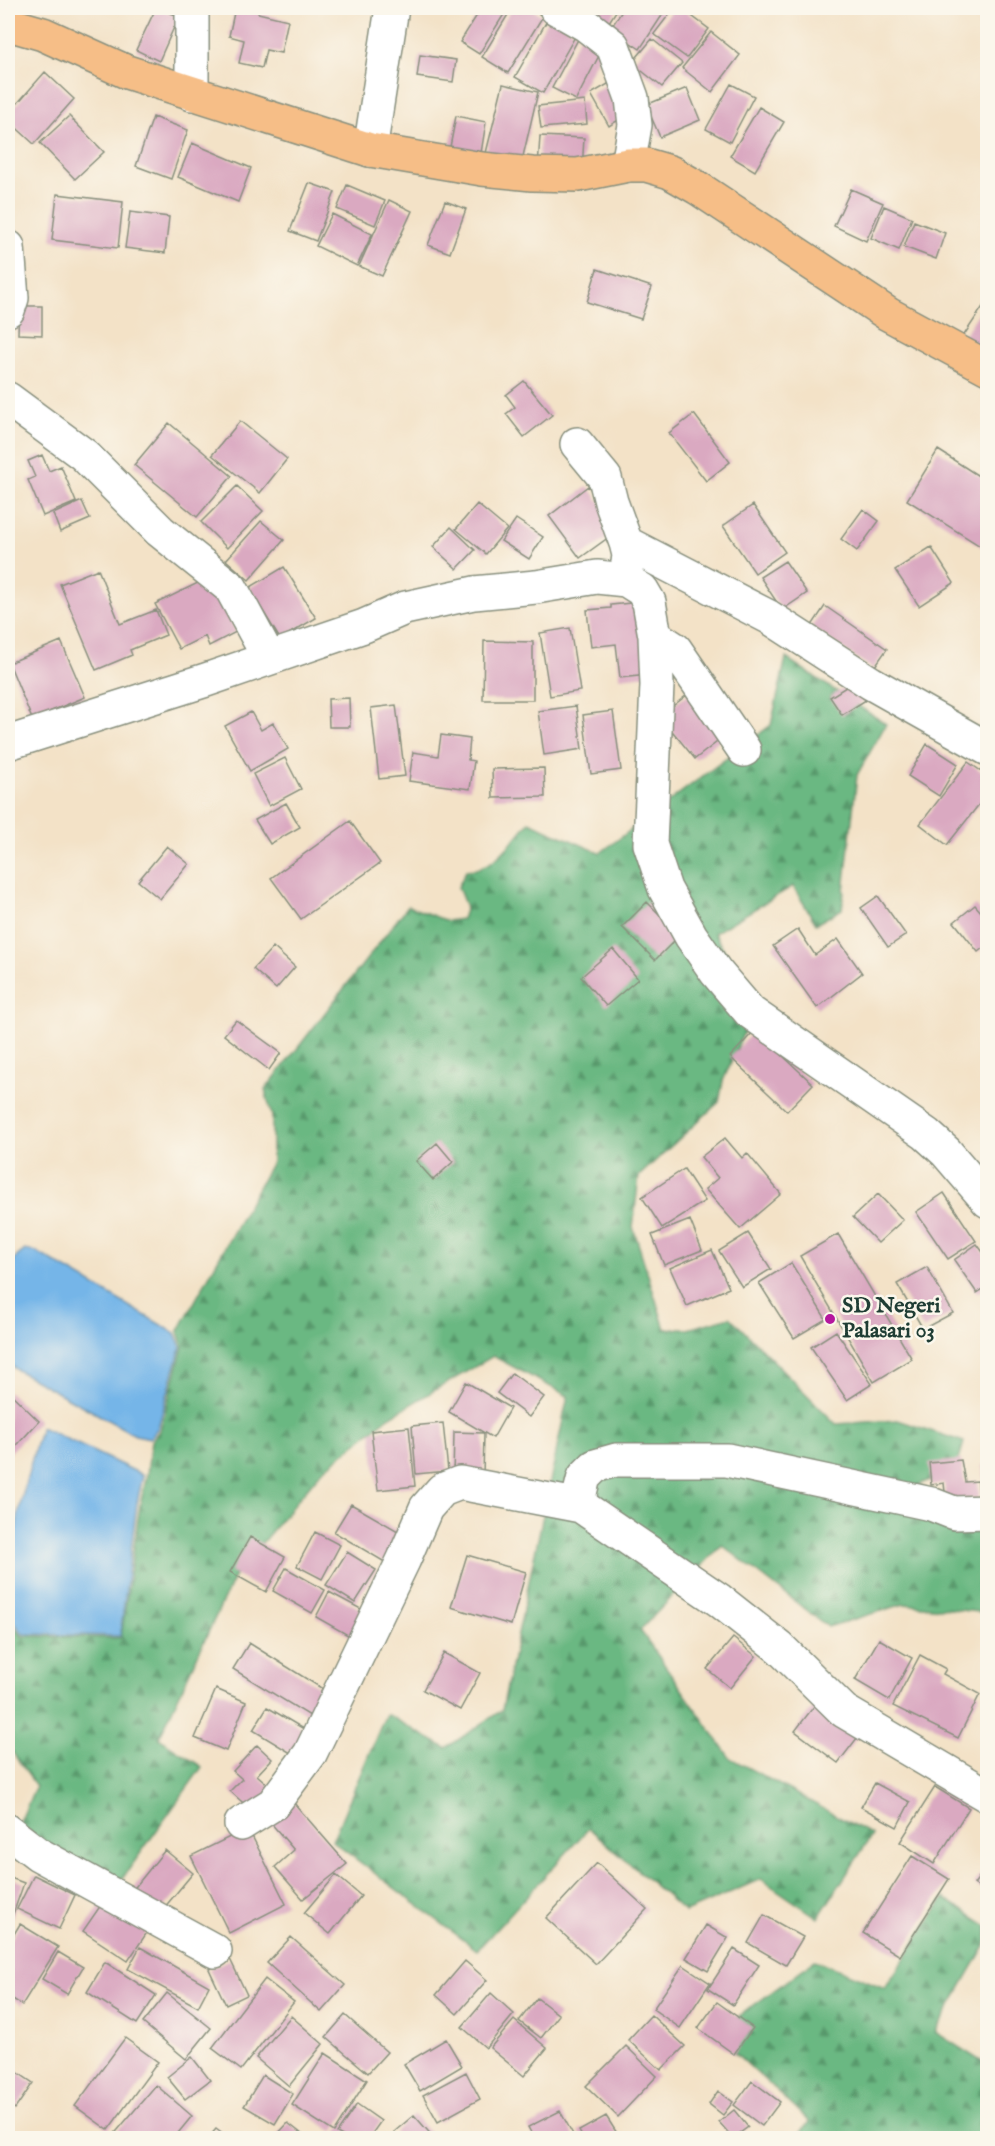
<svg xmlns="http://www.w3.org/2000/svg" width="995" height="2146" viewBox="0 0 995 2146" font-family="'IM FELL English',serif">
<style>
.forest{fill:url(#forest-firs);stroke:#447a5b;stroke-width:1.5}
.water{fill:#75b5e8;stroke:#4a798e;stroke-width:1.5}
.building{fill:#daa9c1}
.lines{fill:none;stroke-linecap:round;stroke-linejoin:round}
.minor-casing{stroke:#89907e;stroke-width:36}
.major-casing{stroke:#89907e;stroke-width:36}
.minor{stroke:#fff;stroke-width:33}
.major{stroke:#f6be87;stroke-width:33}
.poi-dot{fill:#b5179e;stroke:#fbf7ec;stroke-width:2}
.labels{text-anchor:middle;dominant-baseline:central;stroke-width:5;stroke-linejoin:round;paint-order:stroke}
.poi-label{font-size:22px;font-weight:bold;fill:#1f3d34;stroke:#fbf7ec;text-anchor:start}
</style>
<defs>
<pattern id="forest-firs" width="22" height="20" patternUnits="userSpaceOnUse" patternTransform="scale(1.5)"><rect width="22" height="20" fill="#6ab882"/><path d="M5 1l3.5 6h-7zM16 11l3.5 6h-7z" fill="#57976b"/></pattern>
</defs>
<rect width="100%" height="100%" fill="#fbf7ec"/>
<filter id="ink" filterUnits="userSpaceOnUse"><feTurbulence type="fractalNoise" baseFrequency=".0167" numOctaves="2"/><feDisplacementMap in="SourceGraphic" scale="12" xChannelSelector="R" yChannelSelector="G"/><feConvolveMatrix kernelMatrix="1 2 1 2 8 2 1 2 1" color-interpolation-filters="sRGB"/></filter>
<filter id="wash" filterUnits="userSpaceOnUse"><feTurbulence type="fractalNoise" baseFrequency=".008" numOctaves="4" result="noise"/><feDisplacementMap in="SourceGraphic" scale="24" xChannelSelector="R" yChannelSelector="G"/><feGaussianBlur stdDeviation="1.35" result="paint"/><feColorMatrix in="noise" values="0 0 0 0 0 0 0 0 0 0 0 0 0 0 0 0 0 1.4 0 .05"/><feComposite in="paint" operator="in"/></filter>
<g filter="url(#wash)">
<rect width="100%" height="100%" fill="#f3e2c7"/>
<path class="forest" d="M786,658L886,724L857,775L842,909L816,924L793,886L714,933L765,1020L744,1032L723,1081L719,1102L639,1176L633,1227L665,1329H688L730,1317L836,1424L898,1420L964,1442L956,1470L917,1485L987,1514V1613L904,1604L828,1627L722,1545L640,1630L730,1758L872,1835L818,1918L761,1879L685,1912L589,1828L477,1950L332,1841L386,1714L446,1748L502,1710L568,1396L493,1356L389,1417L321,1472L235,1575L159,1738L202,1767L112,1893L8,1849L36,1786L8,1746V1619L22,1636L121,1638L140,1505L147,1475L151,1441L160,1430L183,1347L178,1332L272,1162V1116L265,1090L408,906L447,921L462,919L466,907L458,887L466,871C496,868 511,843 529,822L600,853L771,725Z
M944,1898L987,1926V1942L935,2032L987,2065V2138H795L810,2122L715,2034L815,1960L885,1988Z"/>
<path class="water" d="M25,1250L37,1252L175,1333L181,1347L158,1428L150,1438L135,1435L17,1370L8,1363V1284L14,1259Z
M41,1427L143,1475L137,1503L120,1636L23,1634L8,1614C7,1549 23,1489 41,1427Z"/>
<g id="blocks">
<path class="building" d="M156,8L179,16L159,61L136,50Z
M235,8H259L258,13L288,20L281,53L266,50L262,68L239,63L244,40L229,36Z
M471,8H508L479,54L460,42L479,12Z
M512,8H529L543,16L508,73L482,57Z
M572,8H618L604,30Z
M624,8H667L640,49L610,29Z
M674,8H681L709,29L687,58L654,34Z
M549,17L577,33L543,93L515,77Z
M582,32L605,44L576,100L552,88Z
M711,32L740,55L712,92L682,68Z
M652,39L682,63L662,87L632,63Z
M420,55L456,60L453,82L417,77Z
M45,72L74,99L34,144L8,120V114Z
M613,81L631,112L609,126L591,94Z
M503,84L538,92L521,165L485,157Z
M731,84L754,96L730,142L706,129Z
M687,88L700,120L660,137L646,105Z
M585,101L587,124L541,128L538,106Z
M759,107L784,122L755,171L730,156Z
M69,116L104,152L75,179L40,143Z
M456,116L486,122L481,153L450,147Z
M153,117L188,130L171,179L136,166Z
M540,136L584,138L582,170L538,167Z
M192,143L251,168L238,202L178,177Z
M309,183L335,192L316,241L290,231Z
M347,185L385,201L375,225L337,209Z
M851,189L883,203L866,241L834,226Z
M57,194L123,202L118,248L52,240Z
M389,200L412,211L382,276L359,266Z
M445,201L466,209L450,253L428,245Z
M884,206L912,218L899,250L871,238Z
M130,212L169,217L165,253L125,248Z
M332,214L372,234L357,266L316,246Z
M914,221L945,233L936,259L904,247Z
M597,269L652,287L641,319L587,302Z
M988,299V356L962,338Z
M19,306H42V335L18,334Z
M524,381L552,415L524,437L506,414L515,407L506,395Z
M694,414L730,462L706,481L669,433Z
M240,421L287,459L260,493L212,455Z
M169,423L232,476L197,517L134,465Z
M938,450L988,482V551L907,500Z
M42,455L49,471L61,466L76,502L43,516L28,480L35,477L28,461Z
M237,486L263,511L227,548L201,522Z
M588,486L620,529L580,558L549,516Z
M82,501L90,519L60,532L53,514Z
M477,504L507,529L486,554L456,529Z
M753,505L785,552L755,573L723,526Z
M863,509L879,521L857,551L841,539Z
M516,519L543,537L529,559L501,541Z
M261,521L284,540L249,580L226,560Z
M451,527L475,550L457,569L433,547Z
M931,547L954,583L919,606L895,570Z
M785,561L807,593L782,610L760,577Z
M284,567L316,618L280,639L249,588Z
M98,569L120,624L156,610L166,635L130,650L132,655L96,670L60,584Z
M210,577L236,632L209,646L205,636L179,649L155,604Z
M641,602L648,675L620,678L616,644L591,647L587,610L611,608V605Z
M825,606L887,649L873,669L811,627Z
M570,628L580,691L550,696L540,633Z
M61,641L85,697L32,719L9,663Z
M484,641L533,642V700H483Z
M857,680L869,698L842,715L830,697Z
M696,688L730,732L695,759L660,716Z
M349,698L350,727H329L328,699Z
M396,705L405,776L379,779L371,708Z
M576,706L582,749L544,755L538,711Z
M613,711L621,770L591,774L583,715Z
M251,712L261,730L273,723L288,749L250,771L225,726Z
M441,735L470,739L468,760L474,761L470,789L409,781L413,752L438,756Z
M927,744L958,764L939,796L908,776Z
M285,758L301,789L269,806L253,774Z
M968,762L988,776V793L947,845L920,824Z
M544,768L545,797L493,798L492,769Z
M286,803L300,827L270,844L255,820Z
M350,821L380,863L301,919L271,878Z
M167,846L189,864L160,899L138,881Z
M878,896L906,935L888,947L861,908Z
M647,902L680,935L655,960L622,927Z
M975,905L988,920V944L978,952L954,922Z
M798,929L815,955L838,939L862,973L817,1008L773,946Z
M273,947L295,967L276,989L253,969Z
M613,949L638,979L606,1006L581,977Z
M236,1020L281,1053L269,1070L224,1035Z
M755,1030L813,1084L787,1111L730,1057Z
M725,1138L742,1158L747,1153L781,1194L740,1229L705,1189L718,1178L701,1157Z
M437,1143L453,1162L433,1180L416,1161Z
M684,1169L705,1201L662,1228L642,1197Z
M944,1193L976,1241L948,1259L916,1212Z
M878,1194L903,1220L878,1243L853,1217Z
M690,1220L702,1250L664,1265L652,1235Z
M748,1233L771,1269L742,1287L719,1251Z
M838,1234L912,1359L874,1382L800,1256Z
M977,1244L988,1259V1286L977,1293L954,1260Z
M712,1250L729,1288L687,1306L670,1268Z
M791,1263L826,1319L794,1338L759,1283Z
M927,1267L953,1313L923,1329L897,1284Z
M836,1331L872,1384L847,1400L811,1347Z
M512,1373L544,1397L529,1417L497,1393Z
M466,1382L510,1408L493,1438L449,1412Z
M8,1391L39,1421L8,1455Z
M988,1394V1410H987L982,1395Z
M443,1423L448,1471L416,1474L412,1426Z
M409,1427L415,1486L378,1490L371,1431Z
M454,1432L484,1433L483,1478L453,1477Z
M961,1460L965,1482L978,1481L979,1498L946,1501L944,1483L931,1485L929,1463Z
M982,1465H988V1491H986Z
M351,1504L405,1535L388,1564L334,1532Z
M8,1528L13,1551L8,1552Z
M315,1532L340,1545L322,1579L297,1566Z
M250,1537L285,1557L266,1592L230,1572Z
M347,1552L376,1570L355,1603L326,1585Z
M467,1555L526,1572L511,1625L451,1607Z
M286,1568L325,1590L312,1613L273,1591Z
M329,1592L374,1616L360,1642L316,1617Z
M733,1638L756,1656L730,1688L707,1669Z
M879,1639L912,1658L889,1700L855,1680Z
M249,1643L326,1691L310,1716L233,1669Z
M444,1653L480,1673L460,1710L423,1690Z
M920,1655L946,1669L943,1674L980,1694L958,1738L893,1706Z
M216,1689L246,1702L226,1751L195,1738Z
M818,1701L861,1733L838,1763L795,1731Z
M267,1707L309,1732L294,1755L253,1730Z
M257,1745L272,1759L257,1775L272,1788L251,1810L230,1791L242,1779L233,1771Z
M875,1783L910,1802L897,1827L861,1807Z
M935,1787L969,1808L934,1864L900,1842Z
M287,1795L347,1864L303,1899L275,1867L294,1850L264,1815Z
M248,1828L286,1904L229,1933L191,1856Z
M165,1850L193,1873L159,1914L132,1891Z
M912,1856L949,1879L900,1956L863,1933Z
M597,1863L647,1909L596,1964L546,1918Z
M988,1865V1894L974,1884Z
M34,1875L75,1895L59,1929L17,1909Z
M336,1875L361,1896L330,1934L304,1913Z
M8,1877L24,1883L12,1917L8,1915Z
M103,1902L148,1931L128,1961L83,1931Z
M764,1915L803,1937L786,1965L748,1943Z
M20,1924L58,1947L22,2005L8,1996V1944Z
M706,1925L728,1938L708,1971L686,1958Z
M291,1937L345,1985L321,2012L267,1963Z
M140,1947L209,1986L198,2007L128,1969Z
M734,1949L759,1965L733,2005L708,1989Z
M58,1952L83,1967L67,1994L42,1979Z
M230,1959L247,1995L226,2005L209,1969Z
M465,1961L487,1980L457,2014L436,1995Z
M105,1962L156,1995L137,2024L87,1992Z
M683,1965L710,1983L680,2028L653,2009Z
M265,1979L294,2002L241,2070L212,2048Z
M167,1993L211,2028L186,2059L143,2023Z
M491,1993L514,2014L486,2048L462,2027Z
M537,1998L559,2015L541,2038L519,2021Z
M717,2002L753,2028L734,2054L698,2028Z
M345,2015L387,2052L368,2073L326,2037Z
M651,2015L685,2046L661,2070L628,2040Z
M291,2016L323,2044L289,2086L256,2058Z
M514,2020L547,2048L524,2076L490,2048Z
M125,2038L158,2062L108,2130L75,2106Z
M446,2039L462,2066L420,2091L404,2064Z
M626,2046L657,2076L618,2117L586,2086Z
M325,2053L367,2080L334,2132L292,2105Z
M192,2057L210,2080L185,2099L167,2077Z
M8,2066L33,2083L15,2109L8,2103Z
M466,2072L480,2099L438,2122L423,2095Z
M263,2075L293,2094L275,2124L244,2106Z
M752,2081L780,2102L762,2126L734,2105Z
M156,2085L192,2116L174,2138H111Z
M718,2091L733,2102L723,2115L709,2104Z
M357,2104L381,2121L369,2138H346L337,2133Z
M734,2110L748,2127L733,2138L719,2122Z
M560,2111L575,2138H534L528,2127Z
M414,2115L434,2138H400L394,2132Z
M606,2116L620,2138H583L579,2131Z
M288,2123L307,2138H274Z
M216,2129L228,2138H208Z"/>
</g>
</g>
<g filter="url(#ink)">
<use href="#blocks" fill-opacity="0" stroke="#89907e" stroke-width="1.5"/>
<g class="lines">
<g class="minor-casing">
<path id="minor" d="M192,8V94
M556,8L586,25L613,46L632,98L635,125L628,165
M370,150L392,8
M8,247L12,298L8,310
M8,399L84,455L160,531L231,588L269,658
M577,444L605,478L611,502L626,543L629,555L628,563
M626,543L769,617L871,683L988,749
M655,636L675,649L744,750
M8,743L206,680L364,626L405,608L474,593L536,587L597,577L626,580L642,590L649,602L655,636L657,685L650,844L665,889L691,936L716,972L750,1012L926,1134L946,1152L988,1201
M988,1512L954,1513L931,1504L727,1460H616L595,1466L584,1477L580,1493L581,1506L719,1600L780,1648L844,1711L988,1796
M241,1824L273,1804L310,1754L404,1559L426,1508L442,1490L460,1483L581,1506
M8,1831L38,1854L215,1951"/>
</g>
<g class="major-casing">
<path id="major" d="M8,24L43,34L127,72L370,150L482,169L532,174L578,175L628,165H646L670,172L698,188L888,314L988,368"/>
</g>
<use href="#minor" class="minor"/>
<use href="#major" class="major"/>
</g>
</g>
<circle class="poi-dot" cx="830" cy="1319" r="6"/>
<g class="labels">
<g class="poi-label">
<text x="842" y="1306">SD Negeri<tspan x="842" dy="25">Palasari 03</tspan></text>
</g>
</g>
<rect width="995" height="2146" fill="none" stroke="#fbf7ec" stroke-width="30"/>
</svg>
